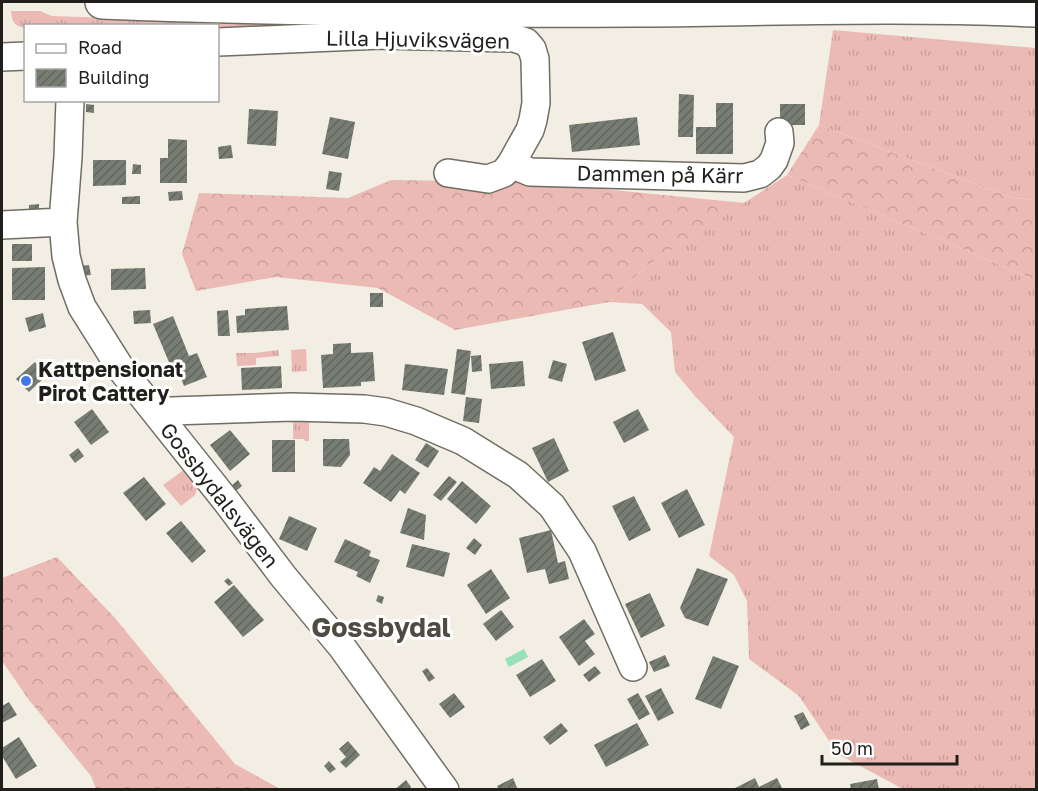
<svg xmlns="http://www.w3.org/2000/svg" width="1038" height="791" viewBox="0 0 1038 791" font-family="'Golos Text',sans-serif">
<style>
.grass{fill:url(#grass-tufts)}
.forest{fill:url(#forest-crowns)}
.water{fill:#97e0ba}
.building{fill:url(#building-hatch)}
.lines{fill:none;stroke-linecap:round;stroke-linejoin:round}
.minor-casing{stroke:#706d63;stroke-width:30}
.major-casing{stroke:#706d63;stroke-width:36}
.minor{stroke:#fff;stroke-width:27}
.major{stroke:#fff;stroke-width:33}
.poi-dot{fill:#4177e8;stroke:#fff;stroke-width:2}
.labels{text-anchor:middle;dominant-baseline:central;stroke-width:6;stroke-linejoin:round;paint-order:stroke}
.street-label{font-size:21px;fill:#201f1b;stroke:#fff}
.poi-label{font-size:21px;font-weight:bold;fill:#201f1b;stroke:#fff;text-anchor:start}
.district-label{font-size:27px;font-weight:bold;fill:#4e4b42;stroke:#fff}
</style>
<defs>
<pattern id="grass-tufts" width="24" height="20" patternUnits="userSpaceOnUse" patternTransform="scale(1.5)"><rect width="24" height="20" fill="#ecbab5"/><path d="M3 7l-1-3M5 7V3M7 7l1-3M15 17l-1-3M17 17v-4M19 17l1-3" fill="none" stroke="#ca9f9b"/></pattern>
<pattern id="forest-crowns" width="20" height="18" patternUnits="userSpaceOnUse" patternTransform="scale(1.5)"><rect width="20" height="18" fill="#ecbab5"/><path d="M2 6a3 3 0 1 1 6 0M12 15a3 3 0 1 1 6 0" fill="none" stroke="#ca9f9b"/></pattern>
<pattern id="building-hatch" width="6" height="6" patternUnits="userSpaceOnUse" patternTransform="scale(1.5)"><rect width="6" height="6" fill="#787d73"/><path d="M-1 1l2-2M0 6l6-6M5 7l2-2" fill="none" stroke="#62665e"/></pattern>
</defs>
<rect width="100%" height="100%" fill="#f2eee3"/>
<path class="grass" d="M11,11H40L52,16L169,20L419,25L218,38V26H26L25,28C14,26 12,22 11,11Z
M833,30L1036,48V200L1013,198L819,125Z
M787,175L1036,280V789H903L838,754L799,696L749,659L747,601L734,575L709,556L734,437L694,395L675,372L671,332L642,304L609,302L645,267Z
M306,349L307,371L292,372L291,350Z
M278,350L279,356L256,358V365L237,366L236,353H255Z
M299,415H309V441H305L304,439H293V423Z
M185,469L198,486L195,495L181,506L163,485Z"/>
<path class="forest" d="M819,125L1013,198L1036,200V280L787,175Z
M391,180L532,182L745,203L645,267L609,302L455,330L378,288L276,277L196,291L182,254L199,193L348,198Z
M57,557L115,618L235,764L275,786L279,789H96L91,776L29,700L2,661V578Z"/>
<path class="water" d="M524,649L528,657L509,667L505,659Z"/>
<path class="building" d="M679,94L694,95L693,137H678Z
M716,103H733V154H696V127H716Z
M86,104L94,105V113L86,112Z
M780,104H805V125H780Z
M249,109L278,111L276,146L247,144Z
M330,117L355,122L348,159L322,154Z
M637,117L640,145L572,152L569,125Z
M168,139L187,140V183H160V158H168Z
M231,145L233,158L219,159L218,147Z
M93,160H126V185L93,186Z
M133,164L141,165V174H132Z
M329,171L342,173L339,191L326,189Z
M182,191L183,200L169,201L168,192Z
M140,196V204H122V197Z
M39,204V211H29V205Z
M12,244H32V261H12Z
M89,265L91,275L81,276L80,266Z
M45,267V300H12V268Z
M145,268L146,289L111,290V269Z
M370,293H383V307H370Z
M287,306L289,330L237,333L236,316L245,315V309Z
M150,310L151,323L134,324L133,311Z
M228,310L230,336H218L217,311Z
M43,313L46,327L29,332L25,318Z
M173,316L189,356L197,353L207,377L184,386L176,365L171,367L153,324Z
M613,332L626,371L595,381L582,342Z
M351,343V353L373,352L375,381L361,382V386L323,388L321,355L333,354V344Z
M457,349L471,351L465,395L451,393Z
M481,355L482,371L472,372L471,356Z
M553,360L567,364L562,382L548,378Z
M523,361L525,386L491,389L489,364Z
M35,362L47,375L29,392L16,379Z
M405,364L448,369L444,395L402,390Z
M281,366L282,388L242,390L241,368Z
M466,397L482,399L479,423L463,421Z
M92,409L109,432L91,445L74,422Z
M638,409L649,430L624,443L613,422Z
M230,430L250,454L230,471L210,445Z
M554,438L569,471L548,482L532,448Z
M323,439H349L350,455L341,467L323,466Z
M272,440H295V472H272Z
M426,443L439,451L428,468L415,460Z
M78,448L84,456L75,463L69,455Z
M392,454L420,473L405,494L400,490L391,502L363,483L374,467L380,471Z
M449,476L457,482L441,501L433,495Z
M144,477L166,504L146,521L123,493Z
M238,480L242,486L236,491L231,486Z
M462,481L491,506L476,524L447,499Z
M687,489L705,525L679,538L661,503Z
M634,496L651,530L629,541L612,506Z
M408,508L426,515L424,540L400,533Z
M289,516L317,528L307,551L279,539Z
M181,521L206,551L192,563L166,533Z
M551,530L558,563L565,561L569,579L549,584L545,569L527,573L519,538Z
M474,538L482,545L475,555L466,548Z
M345,539L371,551L369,556L380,560L370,583L356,576L358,572L334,562Z
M412,544L450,553L444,577L406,567Z
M697,568L728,579L708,626L685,618L680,608Z
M491,569L510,598L486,614L467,585Z
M228,578L233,583L229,586L224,581Z
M234,585L264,620L243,637L214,602Z
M650,593L665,626L641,638L625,604Z
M378,595L384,597L382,604L376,601Z
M501,610L514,627L496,641L483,624Z
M584,619L595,634L585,641L595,654L579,666L559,637Z
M665,655L670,666L654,672L649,662Z
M713,656L739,666L721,709L695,699Z
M542,659L556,681L530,697L516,675Z
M595,666L601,673L589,682L583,675Z
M427,668L435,678L429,682L422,671Z
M661,688L674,713L658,721L645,696Z
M454,693L465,707L450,718L439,704Z
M638,693L650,714L639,720L627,699Z
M9,702L17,715L2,723V706Z
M803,712L810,725L801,730L794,716Z
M561,723L568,731L550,745L543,737Z
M637,723L649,745L606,767L594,745Z
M19,737L37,766L16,779L2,756V748Z
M348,741L360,755L346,768L340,762L346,757L339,749Z
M329,761L336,769L330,773L324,766Z
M513,778L518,790H499L497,786Z
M755,778L759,787L777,778L783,790H731Z
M877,779L879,790H851L850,784Z
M406,780L411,787L408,790H394Z"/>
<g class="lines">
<g class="minor-casing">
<path id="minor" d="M218,42L381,35L514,38L526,42L532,49L535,59L536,103L533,120L530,130L511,164L504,173L488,179L448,173
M2,57L26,56
M70,100L68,157L63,222L66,256L72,280L82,307L121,369L227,502L283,576L342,647L445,790
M511,164L530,172L744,178L760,174L769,167L774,160L780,143L779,132
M2,225L63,222
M159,416L171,411L292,407L364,409L386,412L416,421L463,441L518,475L552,506L582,551L633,667"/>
</g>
<g class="major-casing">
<path id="major" d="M102,2C279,9 456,11 633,10C767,9 902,4 1036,10"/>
</g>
<use href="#minor" class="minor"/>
<use href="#major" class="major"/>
</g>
<circle class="poi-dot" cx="26" cy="381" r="6"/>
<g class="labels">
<g class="street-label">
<text transform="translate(418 39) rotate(1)">Lilla Hjuviksvägen</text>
<text transform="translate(660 174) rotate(1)">Dammen på Kärr</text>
<text transform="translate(220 495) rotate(52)">Gossbydalsvägen</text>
</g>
<g class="poi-label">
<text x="38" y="369">Kattpensionat<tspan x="38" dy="24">Pirot Cattery</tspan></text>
</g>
<g class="district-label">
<text x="381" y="627">Gossbydal</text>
</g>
</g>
<rect width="1038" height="791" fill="none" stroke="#201f1b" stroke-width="6"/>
<rect x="24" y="24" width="195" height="78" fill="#ffffff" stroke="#a6a5a4" stroke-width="1.5"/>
<rect x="36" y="44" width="30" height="9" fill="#ffffff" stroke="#a6a5a4" stroke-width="1.5"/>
<text x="78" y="54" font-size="18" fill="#201f1b">Road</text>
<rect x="36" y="69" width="30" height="18" fill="url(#building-hatch)" stroke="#a6a5a4" stroke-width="1.5"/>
<text x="78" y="84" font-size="18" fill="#201f1b">Building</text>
<path d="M822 755v9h135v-9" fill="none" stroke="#201f1b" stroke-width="3"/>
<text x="831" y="755" font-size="18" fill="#201f1b" stroke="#ffffff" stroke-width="4.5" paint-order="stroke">50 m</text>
</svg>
